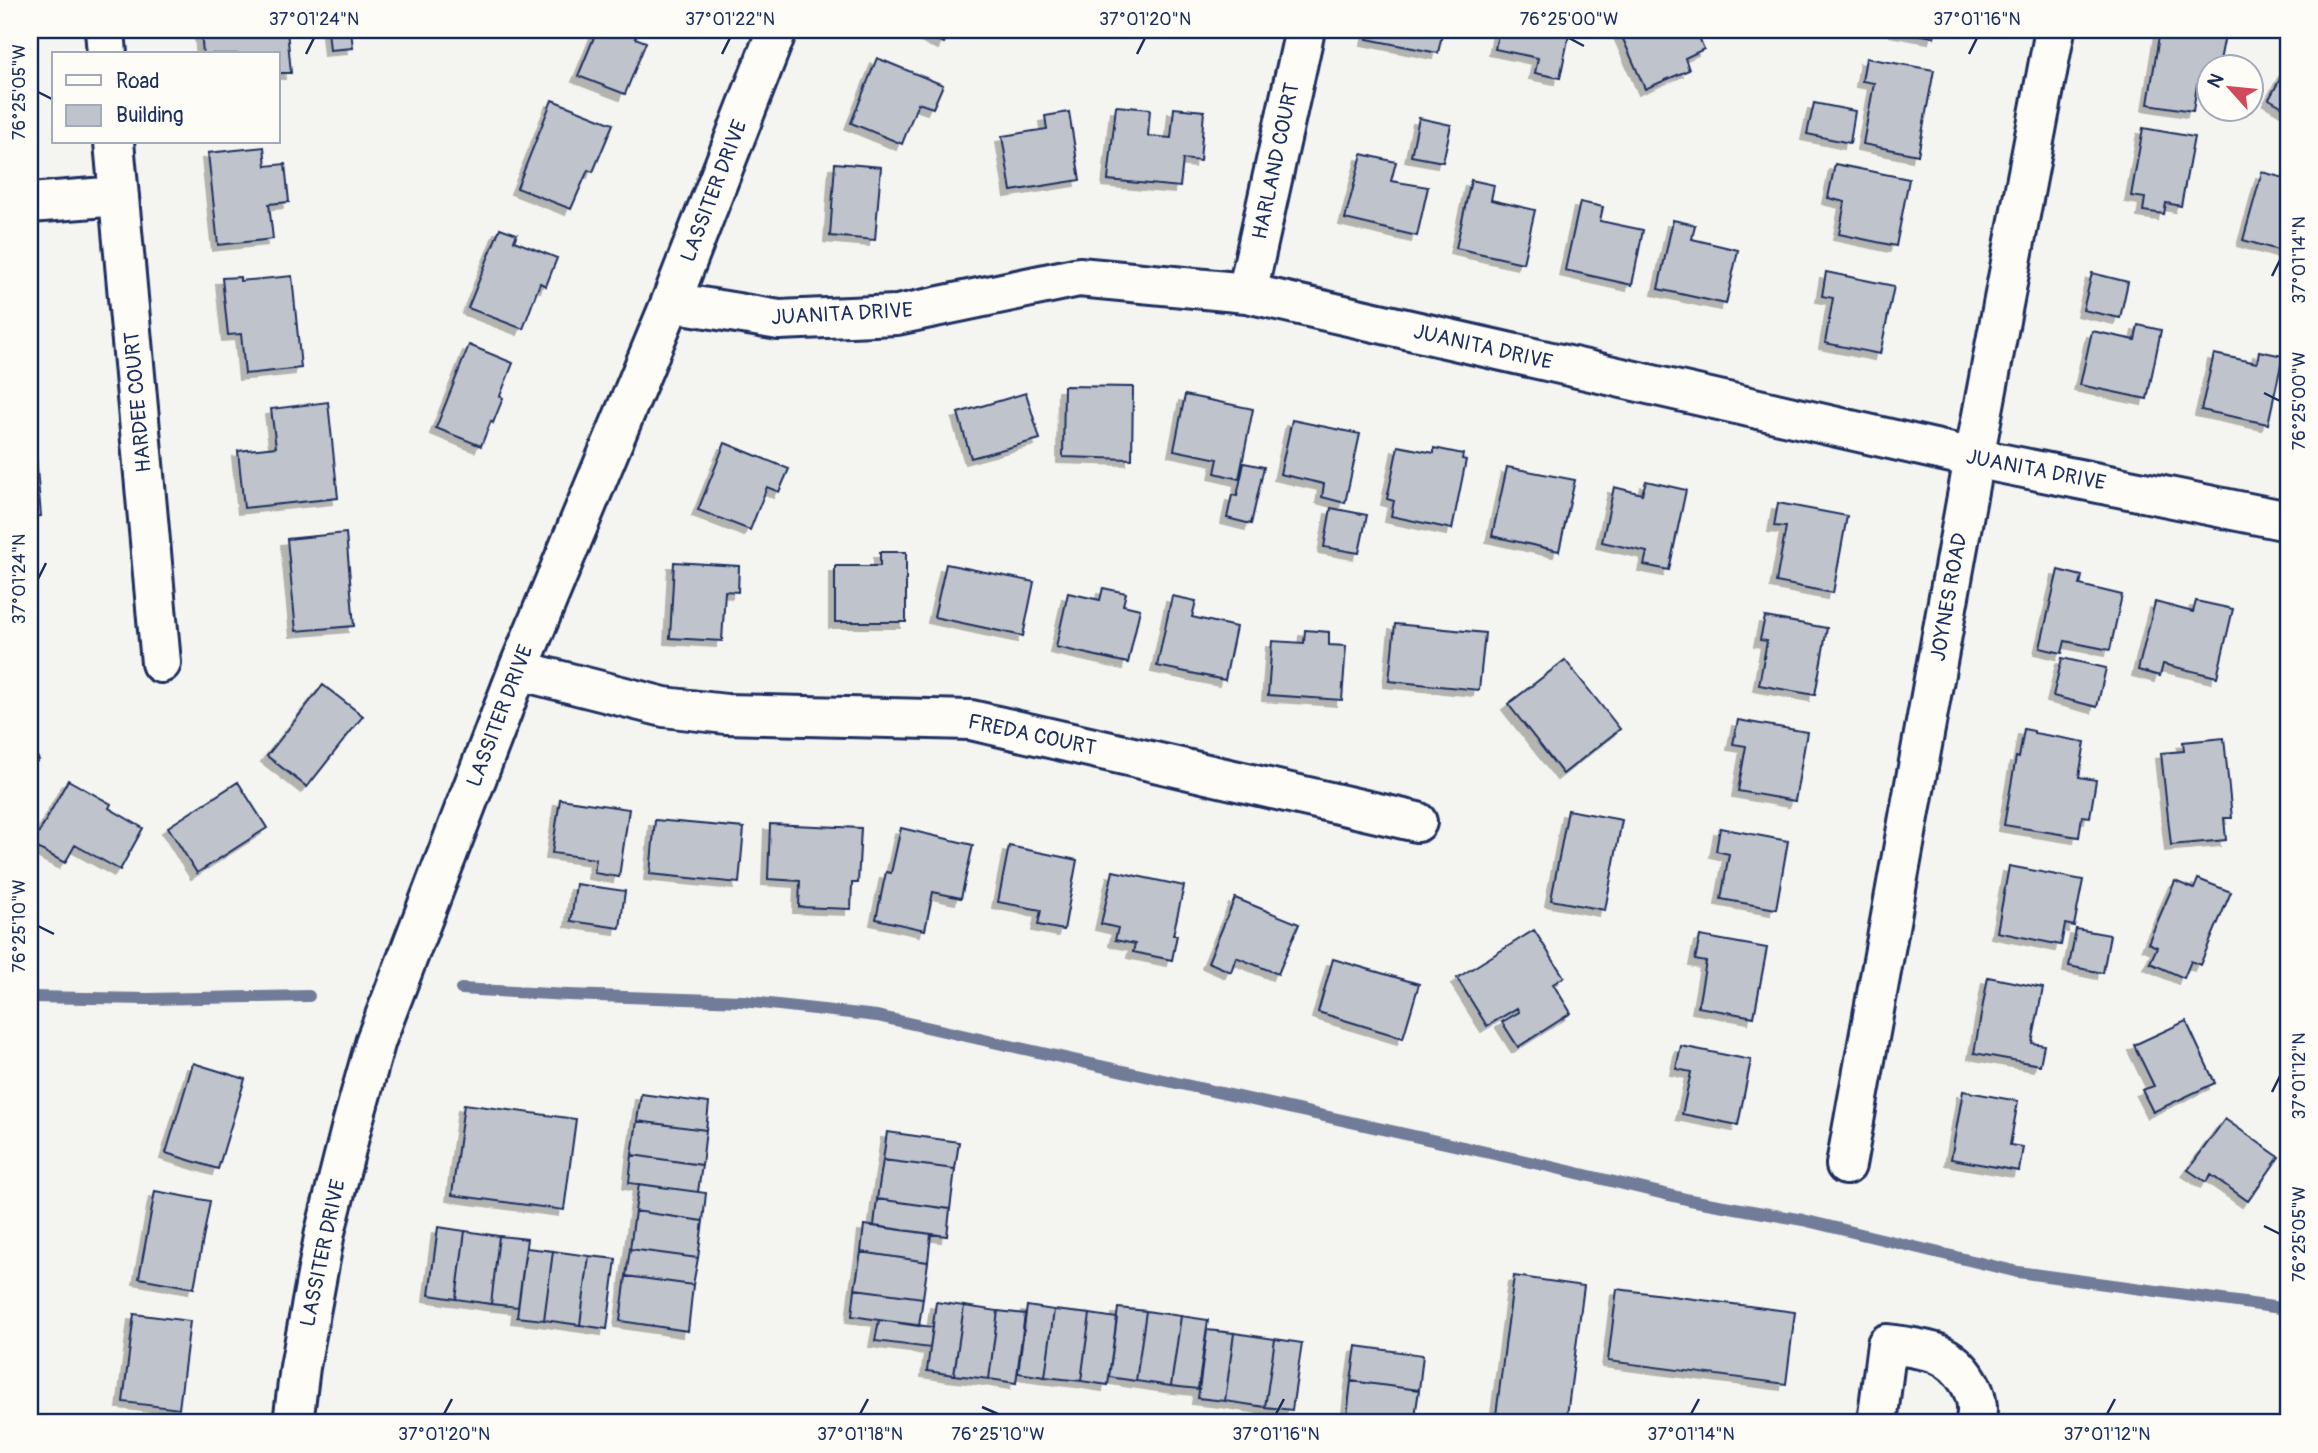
<svg xmlns="http://www.w3.org/2000/svg" width="2318" height="1453" viewBox="0 0 2318 1453" font-family="Pangolin,sans-serif">
<style>
.lines{fill:none;stroke-linecap:round;stroke-linejoin:round}
.stream{stroke:#717c98;stroke-width:12}
.building{fill:#bfc3cc;stroke:#1b2f5e;stroke-width:2;filter:url(#shadow)}
.minor-casing{stroke:#1b2f5e;stroke-width:44}
.minor{stroke:#fdfcf7;stroke-width:38}
.ticks{fill:none;stroke:#1b2f5e;stroke-width:2.5}
.labels{text-anchor:middle;dominant-baseline:central;stroke-width:6;stroke-linejoin:round;paint-order:stroke}
.street-label{font-size:21px;fill:#1b2f5e;stroke:#fdfcf7}
.neatline{fill:none;stroke:#1b2f5e;stroke-width:2.5}
.ticks-label{font-size:18px;text-anchor:middle;fill:#1b2f5e}
</style>
<defs>
<filter id="shadow"><feDropShadow dx="-6" dy="6" stdDeviation="0" flood-color="#0004"/></filter>
</defs>
<rect width="100%" height="100%" fill="#f4f4f1"/>
<filter id="ink" filterUnits="userSpaceOnUse"><feTurbulence type="fractalNoise" baseFrequency=".0143" numOctaves="2"/><feDisplacementMap in="SourceGraphic" scale="14" xChannelSelector="R" yChannelSelector="G"/><feConvolveMatrix kernelMatrix="1 2 1 2 8 2 1 2 1" color-interpolation-filters="sRGB"/></filter>
<g filter="url(#ink)">
<g class="lines">
<path class="stream" d="M461,989L568,995L743,1001L877,1016L1552,1167L1690,1200L1803,1220L2018,1272L2288,1309
M30,997L147,999L309,996"/>
</g>
<path class="building" d="M201,30H287L291,73H278V54H203Z
M328,30H351L353,48L330,50Z
M597,30H639L635,38L646,42L625,94L578,76Z
M911,30H949L944,43Z
M1369,30H1443L1438,53L1367,39Z
M1499,30H1570L1560,78L1535,73L1538,58L1495,49Z
M1619,30H1696L1704,49L1685,58L1689,70L1645,89Z
M1895,30H1936L1934,37Z
M2160,30H2226L2219,66H2210V87L2197,85L2193,111L2148,104Z
M877,58L943,85L933,108L918,103L902,144L851,123Z
M1866,58L1934,70L1918,155L1863,144L1874,83L1862,81Z
M2288,65V110L2269,99Z
M552,100L613,124L593,172L588,170L571,209L517,188Z
M1814,103L1855,111L1850,143L1807,134Z
M1116,106L1150,109L1148,136L1171,138L1174,108L1204,111L1200,161L1183,159L1180,187L1108,180Z
M1069,112L1080,180L1011,191L1002,136L1047,129L1045,116Z
M1419,118L1451,125L1443,162L1411,156Z
M2143,128L2194,137L2181,206L2166,203L2164,214L2143,211L2145,198L2131,196Z
M264,147L266,166L285,164L289,202L269,204L273,239L218,245L208,153Z
M1362,154L1396,162L1391,181L1428,187L1417,236L1345,219Z
M835,163L881,167L875,240L830,236Z
M1835,164L1909,179L1896,246L1839,234L1845,202L1828,198Z
M2262,172L2284,178L2285,172H2288V253L2243,240Z
M1471,180L1494,185L1491,200L1535,210L1523,263L1456,248Z
M1580,202L1603,207L1600,221L1643,230L1632,285L1565,270Z
M1673,220L1695,225L1692,239L1738,250L1726,304L1658,289Z
M500,228L517,234L514,241L557,258L546,286L540,283L523,329L468,308Z
M1826,272L1894,286L1880,354L1825,343L1833,298L1822,296Z
M2092,273L2128,282L2120,318L2083,310Z
M292,276L301,368L245,374L241,334L228,335L222,278L240,277V281Z
M2138,325L2161,330L2147,399L2080,385L2092,331L2135,340Z
M469,345L513,363L500,396L503,398L493,423L491,421L481,446L436,428Z
M2259,351L2283,356L2268,424L2201,410L2214,354L2257,363Z
M1064,386L1133,387L1132,459L1063,457Z
M1026,393L1040,439L971,458L958,413Z
M1185,395L1253,409L1239,479L1215,473L1218,459L1174,450Z
M328,402L338,498L244,508L238,451L276,447L271,409Z
M1292,420L1360,434L1345,503L1322,497L1324,484L1280,474Z
M34,433L41,516L30,517V434Z
M725,443L789,469L779,492L767,487L750,530L698,510Z
M1398,446L1434,453V448L1463,454L1462,459L1466,460L1452,529L1391,516L1394,501L1387,499Z
M1244,463L1264,467L1251,524L1227,518L1232,495L1237,496Z
M1507,467L1575,480L1559,551L1492,536Z
M1646,481L1686,490L1669,570L1644,565L1647,552L1602,542L1614,487L1642,494Z
M1778,503L1847,516L1833,593L1776,582L1786,527L1774,526Z
M1331,508L1367,515L1359,553L1324,547Z
M346,533L354,626L296,631L287,539Z
M880,552H906V622H835V566H880Z
M674,562L739,566L738,592L725,591L722,641L670,638Z
M946,564L1034,582L1023,636L934,617Z
M2058,570L2082,576L2080,585L2122,595L2110,650L2065,641L2062,653L2040,648Z
M1103,588L1126,593L1123,605L1140,609L1128,663L1056,647L1068,593L1100,600Z
M1172,596L1196,601L1192,617L1236,627L1225,680L1157,666Z
M2196,601L2233,609L2217,677L2163,664L2160,676L2138,670L2155,602L2193,612Z
M1765,617L1827,628L1815,695L1759,685L1767,641L1760,640Z
M1395,624L1485,633L1479,690L1389,681Z
M1305,630L1329,632V645L1346,646L1342,700L1268,695L1272,641L1304,643Z
M2062,658L2106,668L2097,707L2053,696Z
M1565,660L1620,729L1563,774L1508,704Z
M323,685L363,716L307,787L267,756Z
M1738,720L1807,732L1795,801L1738,791L1746,746L1733,744Z
M2024,729L2034,731V733L2085,742L2079,777L2096,780L2090,817L2082,816L2079,837L2004,825L2016,757L2019,758Z
M2224,738L2232,818H2224L2226,840L2171,845L2161,753L2184,751L2183,742Z
M30,745L39,760L30,766Z
M68,780L111,804L109,808L143,828L120,870L75,845L65,863L32,845Z
M238,782L267,828L197,873L168,827Z
M560,799L629,809L619,877L594,873L596,859L552,853Z
M1568,810L1622,820L1605,910L1551,900Z
M655,820L744,828L739,883L650,874Z
M770,824L861,828L858,883H852L851,909L799,907L800,881L768,879Z
M901,828L973,845L961,898L933,892L925,930L876,919L886,872L891,873Z
M1720,828L1788,841L1776,909L1721,899L1729,854L1716,851Z
M1009,846L1077,860L1064,930L1038,925L1041,910L998,902Z
M2009,866L2083,880L2074,926L2065,924L2061,945L1997,932Z
M1113,871L1184,886L1173,935H1177L1172,960L1133,952L1135,944L1115,940L1118,928L1101,924Z
M2198,879L2231,892L2200,965L2191,961L2184,978L2150,963L2157,947L2148,943L2175,881L2194,889Z
M576,884L625,891L620,928L571,921Z
M1235,898L1299,924L1278,974L1236,957L1231,972L1208,962Z
M2076,929L2110,935L2103,973L2069,966Z
M1534,930L1564,977L1553,984L1571,1013L1518,1047L1502,1022L1519,1012L1517,1008L1487,1026L1457,978Z
M1700,936L1767,948L1754,1017L1698,1007L1706,962L1695,960Z
M1333,959L1419,984L1403,1038L1318,1012Z
M1988,977L2043,988L2032,1043L2044,1045L2040,1065L1974,1053Z
M2186,1021L2215,1083L2153,1112L2142,1090L2154,1086L2134,1045Z
M1681,1046L1751,1060L1738,1125L1682,1114L1691,1072L1676,1069Z
M193,1063L245,1079L218,1169L166,1153Z
M1963,1091L2018,1101L2010,1145L2023,1147L2019,1171L1951,1159Z
M641,1094L709,1103L706,1130L637,1121Z
M464,1104L576,1119L564,1210L452,1195Z
M2225,1119L2279,1157L2248,1201L2211,1175L2206,1182L2188,1170Z
M637,1121L706,1130L702,1165L632,1155Z
M887,1132L959,1142L955,1169L883,1160Z
M632,1155L702,1165L698,1192L629,1183Z
M883,1160L955,1169L950,1209L877,1199Z
M639,1184L706,1193L703,1221L635,1211Z
M155,1191L210,1201L194,1288L139,1278Z
M877,1199L950,1209L947,1236L874,1226Z
M635,1211L703,1221L698,1258L630,1249Z
M864,1225L931,1234L928,1262L861,1252Z
M438,1227L465,1231L456,1299L429,1295Z
M465,1231L499,1236L491,1304L456,1299Z
M499,1236L527,1239L518,1307L491,1304Z
M526,1248L553,1251L544,1320L517,1317Z
M630,1249L698,1258L693,1285L626,1276Z
M553,1251L589,1256L580,1325L544,1320Z
M861,1252L928,1262L923,1298L855,1289Z
M589,1256L616,1259L607,1329L580,1325Z
M626,1276L693,1285L688,1331L620,1321Z
M1514,1276L1584,1286L1566,1423H1495Z
M855,1289L923,1298L919,1326L852,1316Z
M1617,1289L1795,1312L1786,1384L1608,1361Z
M936,1302L964,1306L954,1375L927,1371Z
M964,1306L998,1311L989,1379L954,1375Z
M1027,1306L1054,1310L1045,1377L1018,1373Z
M1118,1308L1146,1311L1136,1381L1109,1377Z
M1054,1310L1090,1314L1081,1381L1045,1377Z
M998,1311L1025,1314L1016,1383L989,1379Z
M1146,1311L1181,1316L1171,1386L1136,1381Z
M134,1314L190,1321L179,1409L123,1402Z
M1090,1314L1117,1318L1108,1385L1081,1381Z
M1181,1316L1208,1320L1198,1389L1171,1386Z
M879,1320L933,1327L930,1348L875,1341Z
M1207,1330L1234,1333L1225,1401L1198,1398Z
M1234,1333L1275,1339L1265,1407L1225,1401Z
M1275,1339L1302,1343L1292,1410L1265,1407Z
M1356,1346L1423,1355L1419,1390L1351,1381Z
M1351,1381L1419,1390L1414,1423H1395L1347,1417Z
M1337,1416L1347,1417L1395,1423H1336Z"/>
<g class="lines">
<g class="minor-casing">
<path id="minor" d="M105,30L107,54
M114,142L161,663
M30,203L119,196
M1247,293L1305,30
M671,302L779,320L897,315L1079,277L1247,293L1974,458L2288,521
M518,670L664,707L726,714L971,720L1417,822
M1846,1165L1974,458L2055,30
M293,1423L300,1367L325,1232L352,1125L376,1040L518,670L671,302L777,30
M1877,1423L1887,1344C1904,1346 1920,1348 1936,1353C1962,1363 1984,1396 1975,1423"/>
</g>
<use href="#minor" class="minor"/>
</g>
</g>
<path class="ticks" d="M1569,38L1584,46M306,54L314,38M722,54L730,38M1137,54L1145,38M1969,54L1977,38M38,92L54,100M2272,276L2280,260M2264,393L2280,401M38,579L46,563M38,926L54,934M2272,1092L2280,1076M2264,1226L2280,1234M982,1407L998,1414M444,1414L452,1399M860,1414L868,1399M1276,1414L1284,1399M1691,1414L1699,1399M2107,1414L2115,1399"/>
<g class="labels">
<g class="street-label">
<text transform="translate(1276 161) rotate(-78)">HARLAND COURT</text>
<text transform="translate(714 191) rotate(-69)">LASSITER DRIVE</text>
<text transform="translate(842 314) rotate(-3)">JUANITA DRIVE</text>
<text transform="translate(1483 347) rotate(13)">JUANITA DRIVE</text>
<text transform="translate(138 402) rotate(-95)">HARDEE COURT</text>
<text transform="translate(2036 470) rotate(11)">JUANITA DRIVE</text>
<text transform="translate(1949 597) rotate(-80)">JOYNES ROAD</text>
<text transform="translate(500 716) rotate(-69)">LASSITER DRIVE</text>
<text transform="translate(1032 735) rotate(12)">FREDA COURT</text>
<text transform="translate(323 1253) rotate(-78)">LASSITER DRIVE</text>
</g>
</g>
<rect width="2318" height="1453" fill="none" stroke="#fdfcf7" stroke-width="77"/>
<rect x="52" y="52" width="228" height="91" fill="#fdfcf7" stroke="#a3aaba" stroke-width="2"/>
<rect x="66" y="75" width="35" height="10" fill="#fdfcf7" stroke="#a3aaba" stroke-width="2"/>
<text x="116" y="88" font-size="21" fill="#1b2f5e">Road</text>
<rect x="66" y="105" width="35" height="21" fill="#bfc3cc" stroke="#a3aaba" stroke-width="2"/>
<text x="116" y="122" font-size="21" fill="#1b2f5e">Building</text>
<g transform="translate(2230 88) rotate(297)"><circle r="33" fill="#fdfcf7" stroke="#a3aaba" stroke-width="2"/>
<path d="M0-5L12 26L0 18L-12 26Z" fill="#d1495b"/>
<text y="-10" font-size="19" font-weight="bold" text-anchor="middle" fill="#1b2f5e">N</text>
</g>
<rect x="38" y="38" width="2242" height="1376" class="neatline"/>
<g class="ticks-label">
<text x="314" y="25">37°01'24"N</text>
<text x="730" y="25">37°01'22"N</text>
<text x="1145" y="25">37°01'20"N</text>
<text x="1569" y="25">76°25'00"W</text>
<text x="1977" y="25">37°01'16"N</text>
<text transform="translate(19 92) rotate(-90)" y="6">76°25'05"W</text>
<text transform="translate(2299 260) rotate(-90)" y="6">37°01'14"N</text>
<text transform="translate(2299 401) rotate(-90)" y="6">76°25'00"W</text>
<text transform="translate(19 579) rotate(-90)" y="6">37°01'24"N</text>
<text transform="translate(19 926) rotate(-90)" y="6">76°25'10"W</text>
<text transform="translate(2299 1076) rotate(-90)" y="6">37°01'12"N</text>
<text transform="translate(2299 1234) rotate(-90)" y="6">76°25'05"W</text>
<text x="444" y="1440">37°01'20"N</text>
<text x="860" y="1440">37°01'18"N</text>
<text x="998" y="1440">76°25'10"W</text>
<text x="1276" y="1440">37°01'16"N</text>
<text x="1691" y="1440">37°01'14"N</text>
<text x="2107" y="1440">37°01'12"N</text>
</g>
</svg>
